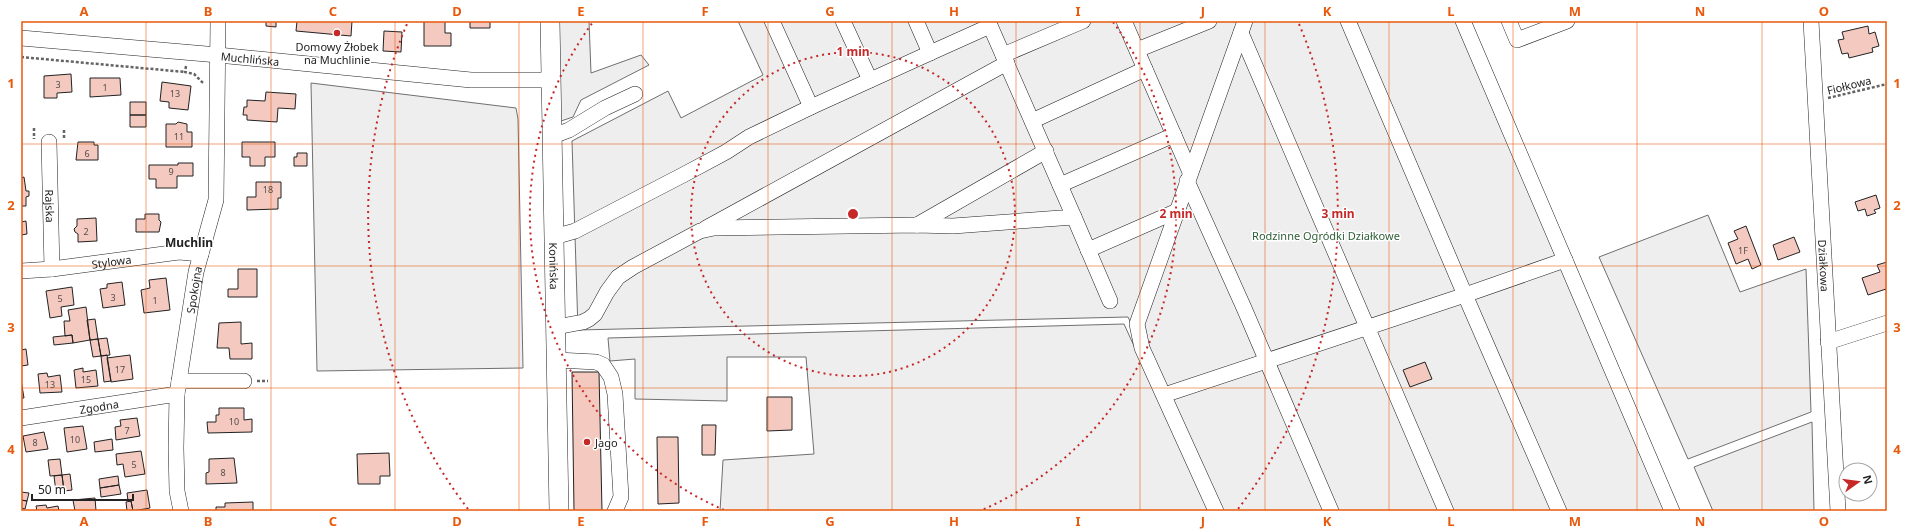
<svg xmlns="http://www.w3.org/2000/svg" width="1908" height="532" viewBox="0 0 1908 532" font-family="'Noto Sans',sans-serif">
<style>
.green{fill:#eee;stroke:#6f6f6f}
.parking{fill:#ededed;stroke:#6f6f6f}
.building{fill:#f3c9c0;stroke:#222}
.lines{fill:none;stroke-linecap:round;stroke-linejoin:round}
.minor-casing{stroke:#222;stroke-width:16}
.major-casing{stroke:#222;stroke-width:20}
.path{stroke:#646464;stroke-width:2.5;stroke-dasharray:3 2;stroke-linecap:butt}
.minor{stroke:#fff;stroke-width:15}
.major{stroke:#fff;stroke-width:19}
.grid{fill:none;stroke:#e8590c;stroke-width:1;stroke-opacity:0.55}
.ring{fill:none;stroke:#c62828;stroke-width:2;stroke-dasharray:2 4}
.poi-dot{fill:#c62828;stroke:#fff;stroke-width:1.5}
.labels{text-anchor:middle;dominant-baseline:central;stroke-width:3;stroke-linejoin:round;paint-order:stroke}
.number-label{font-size:9px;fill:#564c4a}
.poi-label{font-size:11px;fill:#222;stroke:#fff}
.street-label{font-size:11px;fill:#222;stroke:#fff}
.park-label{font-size:11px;fill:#2f5e38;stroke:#fff}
.neighbourhood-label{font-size:12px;font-weight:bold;fill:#222;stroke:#fff}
.centre{fill:#c62828;stroke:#fff;stroke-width:2}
.ring-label{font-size:12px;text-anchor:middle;font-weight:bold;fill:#c62828;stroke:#fff;stroke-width:3;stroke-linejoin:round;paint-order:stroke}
.neatline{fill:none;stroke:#e8590c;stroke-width:1.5}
.grid-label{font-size:13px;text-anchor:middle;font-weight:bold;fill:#e8590c}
</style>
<rect width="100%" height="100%" fill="#fff"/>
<path class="green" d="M556,21H589L591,73L641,55L649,65L581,100L573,117L558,122Z
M738,21H1467L1675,511H1219L1128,317L578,330L572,141L668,91L681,118L763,75Z
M311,83L516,108L518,119L523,368L317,371Z
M1708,215L1740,292L1806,269L1811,412L1688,459L1599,257Z
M1124,324L1207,506L1206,511H720L723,460L814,454L806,357H727V401L635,399V359L610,361L608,338Z"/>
<path class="parking" d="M1812,422L1814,511H1713L1694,467Z"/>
<path class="building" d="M266,21H276V27L266,26Z
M297,21H352L351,36L296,31Z
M424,21H445V33H451V46H424Z
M470,21H490V28H470Z
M1868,26L1869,34L1875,32L1879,46L1872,48L1873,52L1849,58L1848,53L1842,54L1838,40L1844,39L1842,32Z
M384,31L402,32L401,52L383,51Z
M71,74L72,92L57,93V98H44V76Z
M90,78H120L121,95L90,97Z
M162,82L191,86L188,110L169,108V102L160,101Z
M266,92L296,94L295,109L278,108L277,122L247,120V115H243L244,107H247V100L265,101Z
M130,102H146V115H130Z
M130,115H146V127H130Z
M178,122L187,124V132H192V147H166V124H176Z
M78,142H94V145H98V160H76Z
M242,142H275V157H265V166H250V157H242Z
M297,153H307V166H294V157H297Z
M178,163H193V176H177V188H156V179H149V165H178Z
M24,177L26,191H29V196L26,197V206H21V178Z
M256,182H281V198H278V209L247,210V197H256Z
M1876,195L1880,208L1874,210L1876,213L1867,216L1865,209L1858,211L1855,202Z
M145,214H159V220L161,222L159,232H136V219H145Z
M96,218L97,241L78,242V234L75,232L74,229L77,226V219Z
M26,221L27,234L21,235V222Z
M1746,226L1761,265L1752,269L1748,259L1736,264L1728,243L1738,239L1734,231Z
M1794,237L1800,252L1778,260L1773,245Z
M1887,262V293L1886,289L1868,295L1862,278L1880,272L1877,265Z
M238,269H257V297H228V289H238Z
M166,278L170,310L144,313L141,290L150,288L149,280Z
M122,282L125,305L103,308L100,289L107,288V284Z
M72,287L74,305L61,307L62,316L50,318L46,291Z
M86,307L90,340L73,343L72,335L65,336L64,321H70L68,310Z
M95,319L98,339L90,340L87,320Z
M241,322V344L252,343V359H230L229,348H217L219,323Z
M72,335L73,343L54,345L53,337Z
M107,338L110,355L101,356L98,339Z
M98,339L101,356L93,357L90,340Z
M26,349L28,365L21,366V350Z
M107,355L111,381L104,382L101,356Z
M130,355L133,379L111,382L107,358Z
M1425,362L1432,379L1410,387L1403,370Z
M83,368V372L96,370L98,386L76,388L74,370Z
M572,372H599L602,511H574Z
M47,373L48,377L60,375L62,392L40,393L38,374Z
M21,380L24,398H21Z
M767,397H792V430L767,431Z
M219,408H244V420L252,419V432L208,433L207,422H216V415H219Z
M137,418L140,436L116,440L115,427L121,426L120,420Z
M702,425H716L715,455H702Z
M83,426L87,449L67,452L64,428Z
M44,432L48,449L26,452L23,436Z
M657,437H678L679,503L658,504Z
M112,439L113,450L95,452L94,442Z
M141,451L145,474L125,477L123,464L117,465L116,454Z
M389,453L390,476H380V484H358L357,454Z
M234,458L237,483L206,484V473L209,472V459Z
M60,459L62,475L50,476L48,460Z
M70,474L72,490L64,491L62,475Z
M62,475L64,491L56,492L54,476Z
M118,476L119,485L100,488L99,479Z
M119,485L121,494L101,497L100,488Z
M147,490L150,508L133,511L131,501H128L127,493Z
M21,492L29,493L27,501L21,500Z
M95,498L96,511H75L73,500Z
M21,500L27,501L25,509L21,508Z
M131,501L133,511H127L126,502Z
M253,502V511H216V507H225V503Z
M46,505L47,508L58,506L59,511H37L36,506Z"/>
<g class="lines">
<g class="minor-casing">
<g id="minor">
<path d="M772,21L811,107"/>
<path d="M843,21L870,80"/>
<path d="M916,21L930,53L990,26"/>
<path d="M1124,21L1190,172"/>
<path d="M1348,21L1465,295L1565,260L1463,21"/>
<path d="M1509,21L1517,40L1567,21"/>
<path id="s1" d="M1811,21L1838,511"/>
<path d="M1241,33L1446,511"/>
<path id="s2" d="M21,38L218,55L471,80H551"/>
<path d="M1137,50L1209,21"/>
<path d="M1003,55L1083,21"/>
<path d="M1032,121L1145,69"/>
<path d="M553,136L569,130L605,108L635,94"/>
<path id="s3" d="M49,142L52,269"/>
<path d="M1187,181L1244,308L1331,511"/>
<path d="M1060,185L1174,135"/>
<path d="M1074,217L1110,301"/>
<path d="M917,225L1046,151"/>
<path d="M706,228L1007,63"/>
<path d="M554,237L575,231L683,175L726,152L749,137L811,107L930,53"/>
<path d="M1088,250L1177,211"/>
<path d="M1565,260L1672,511"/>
<path id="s4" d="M21,271L52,269L179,252L201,254"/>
<path d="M556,327L583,322L589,319L595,314L607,292L618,277L633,267L700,231L714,228L917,225L953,226L1074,217L988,21"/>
<path d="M1828,342L1887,323"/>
<path d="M557,360L596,362L603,365L611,377L615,394L621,497L615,511"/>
<path d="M179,381H244"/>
<path d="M1164,395L1465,295L1559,511"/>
<path id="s5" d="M21,418L177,394"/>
<path id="s6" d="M181,511L177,491L176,448L177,394L196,272L216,200L218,21"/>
<path d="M1216,511L1142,348L1137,324L1245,21"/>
</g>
</g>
<g class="major-casing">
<g id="major">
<path id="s7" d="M550,21L559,511"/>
</g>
</g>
<path class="path" d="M21,57L185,72
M186,66L185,72L194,74L204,84
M1828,98L1887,84
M34,128V139
M64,130V140
M257,381H268"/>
<use href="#minor" class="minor"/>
<use href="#major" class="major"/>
</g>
<path class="grid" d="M146,21V511M271,21V511M395,21V511M519,21V511M643,21V511M768,21V511M892,21V511M1016,21V511M1140,21V511M1265,21V511M1389,21V511M1513,21V511M1637,21V511M1762,21V511M21,144H1887M21,266H1887M21,388H1887"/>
<g class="ring">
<circle cx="853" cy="214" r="162"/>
<path d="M724 510A323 323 0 0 1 593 22M1113 22A323 323 0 0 1 982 510"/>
<path d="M468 509A485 485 0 0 1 407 24M1299 24A485 485 0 0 1 1238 509"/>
</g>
<g class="poi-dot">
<circle cx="337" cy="33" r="4"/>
<circle cx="587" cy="442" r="4"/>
</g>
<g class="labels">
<g class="number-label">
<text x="58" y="84">3</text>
<text x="105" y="87">1</text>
<text x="175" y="93">13</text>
<text x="179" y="136">11</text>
<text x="87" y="153">6</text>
<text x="171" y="171">9</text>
<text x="268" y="189">18</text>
<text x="86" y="231">2</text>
<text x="1743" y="250">1F</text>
<text x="113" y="297">3</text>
<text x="60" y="298">5</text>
<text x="155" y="300">1</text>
<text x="120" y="369">17</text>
<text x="86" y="379">15</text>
<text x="50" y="384">13</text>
<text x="234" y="421">10</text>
<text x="127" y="430">7</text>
<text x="75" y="439">10</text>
<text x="35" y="442">8</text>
<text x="134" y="464">5</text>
<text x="223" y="472">8</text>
</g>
<g class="poi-label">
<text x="337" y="46">Domowy Żłobek<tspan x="337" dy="13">na Muchlinie</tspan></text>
<text x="595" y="442" text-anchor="start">Jago</text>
</g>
<g class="street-label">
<text stroke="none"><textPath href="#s2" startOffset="230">Muchlińska</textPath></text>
<text transform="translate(1849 85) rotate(-14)">Fiołkowa</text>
<text stroke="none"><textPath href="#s3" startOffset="64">Rajska</textPath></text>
<text stroke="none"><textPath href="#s4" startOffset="91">Stylowa</textPath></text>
<text stroke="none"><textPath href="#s7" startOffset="245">Konińska</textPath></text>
<text stroke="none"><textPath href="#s1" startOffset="245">Działkowa</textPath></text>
<text stroke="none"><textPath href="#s6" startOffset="223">Spokojna</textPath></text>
<text stroke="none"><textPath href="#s5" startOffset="79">Zgodna</textPath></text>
</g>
<g class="park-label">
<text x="1326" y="235">Rodzinne Ogródki Działkowe</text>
</g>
<g class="neighbourhood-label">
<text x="189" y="242">Muchlin</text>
</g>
</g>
<circle cx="853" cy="214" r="6" class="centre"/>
<g class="ring-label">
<text x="853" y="56">1 min</text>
<text x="1176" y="218">2 min</text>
<text x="1338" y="218">3 min</text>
</g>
<rect width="1908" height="532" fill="none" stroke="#ffffff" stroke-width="44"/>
<g transform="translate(1858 482) rotate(76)"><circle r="19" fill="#ffffff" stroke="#a7a7a7"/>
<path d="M0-3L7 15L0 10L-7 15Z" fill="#c62828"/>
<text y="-6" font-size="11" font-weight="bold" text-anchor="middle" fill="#222222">N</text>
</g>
<path d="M32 494v6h101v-6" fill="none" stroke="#222222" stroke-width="2"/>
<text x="38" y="494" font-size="12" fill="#222222" stroke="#ffffff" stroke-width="3" paint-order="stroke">50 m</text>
<rect x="22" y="22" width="1864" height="488" class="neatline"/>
<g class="grid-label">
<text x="84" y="16">A</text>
<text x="208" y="16">B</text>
<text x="333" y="16">C</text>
<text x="457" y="16">D</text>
<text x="581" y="16">E</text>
<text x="705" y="16">F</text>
<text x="830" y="16">G</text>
<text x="954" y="16">H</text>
<text x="1078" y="16">I</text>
<text x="1203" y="16">J</text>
<text x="1327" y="16">K</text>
<text x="1451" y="16">L</text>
<text x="1575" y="16">M</text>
<text x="1700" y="16">N</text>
<text x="1824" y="16">O</text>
<text x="11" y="88">1</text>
<text x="1897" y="88">1</text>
<text x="11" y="210">2</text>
<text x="1897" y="210">2</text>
<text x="11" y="332">3</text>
<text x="1897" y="332">3</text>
<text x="11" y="454">4</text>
<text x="1897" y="454">4</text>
<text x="84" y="526">A</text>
<text x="208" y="526">B</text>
<text x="333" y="526">C</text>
<text x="457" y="526">D</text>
<text x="581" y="526">E</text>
<text x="705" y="526">F</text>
<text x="830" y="526">G</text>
<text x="954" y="526">H</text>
<text x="1078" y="526">I</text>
<text x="1203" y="526">J</text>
<text x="1327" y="526">K</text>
<text x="1451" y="526">L</text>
<text x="1575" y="526">M</text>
<text x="1700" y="526">N</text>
<text x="1824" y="526">O</text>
</g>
</svg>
